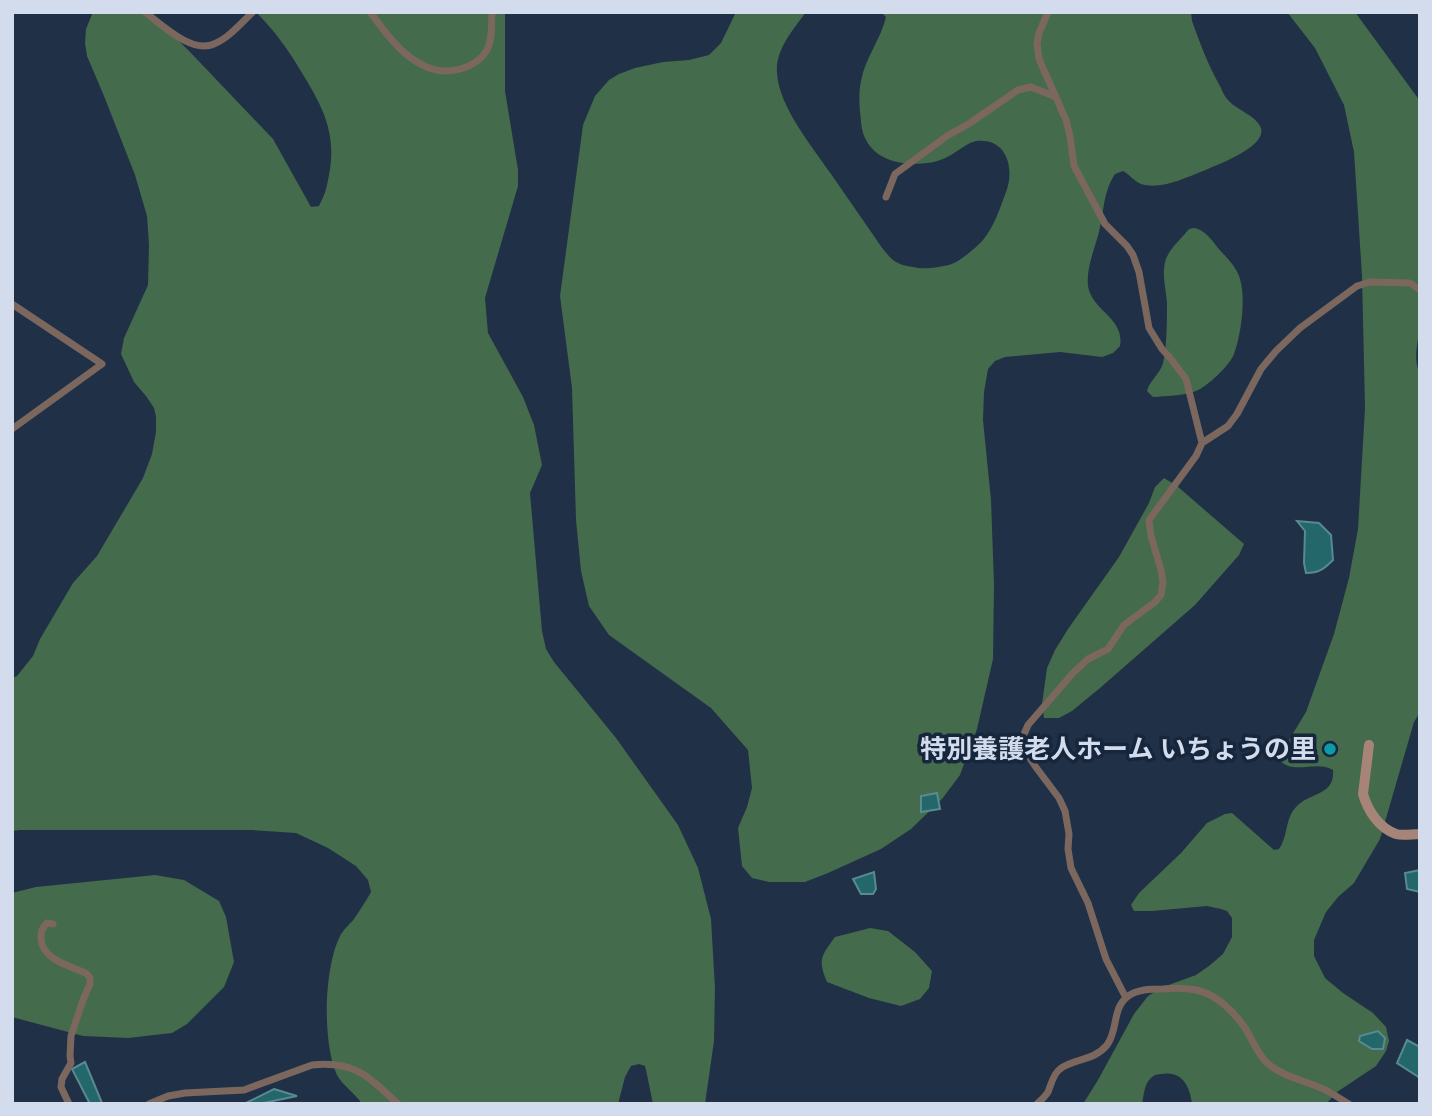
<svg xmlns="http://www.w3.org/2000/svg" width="1432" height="1116" viewBox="0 0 1432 1116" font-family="Karla,'Noto Sans JP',sans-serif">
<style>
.forest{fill:#446b4b}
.water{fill:#24676a;stroke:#588a91;stroke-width:2}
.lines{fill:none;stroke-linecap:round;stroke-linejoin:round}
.street{stroke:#7b675e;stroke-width:7}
.secondary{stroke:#a68578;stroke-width:10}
.culture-dot{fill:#0f9aa8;stroke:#16263d;stroke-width:2.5}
.labels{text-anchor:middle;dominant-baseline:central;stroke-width:7;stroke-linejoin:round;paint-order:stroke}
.poi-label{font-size:26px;font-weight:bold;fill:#d2dcec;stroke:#16263d;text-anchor:end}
</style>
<rect width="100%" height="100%" fill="#203047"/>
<path class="forest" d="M93,12H150L191,53L273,139L311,207L319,206C326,192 326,190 329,175C337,134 323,107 302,73C289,51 275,31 256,12H505V91L518,170V186L485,298L488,333L523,397L534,425L542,465L530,493L542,631L546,649L554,662L616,738L678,825L698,868L711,919L715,988L714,1041L705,1104H653L646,1070L645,1066L639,1064L631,1066L625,1077L618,1104H362C355,1093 343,1086 337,1075C322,1042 324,968 340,936C343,930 349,925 354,919C360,910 366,901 371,892L368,880L356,866L328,848L296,833L252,830H20L12,831V678L17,676L33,656L40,639L73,583L97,556L143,478L152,454L156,432V417L154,408L146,396L134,382L121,354L124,338L148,285L149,245L147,216L135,175L104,96L87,56L85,43L86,29Z
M736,12H806C793,30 775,50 777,73C779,107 812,146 831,174C843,191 855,209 867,226C875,237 883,251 893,260C901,266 909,266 918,268C926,269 946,267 954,263C961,260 978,246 983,240C994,227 1000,208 1006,192C1015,169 1007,137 976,141C963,144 952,158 934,162C907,167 873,163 863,133C861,127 861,119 860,112C859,102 859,90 861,81C865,58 881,39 886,17L881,12H1191L1192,21C1200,43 1208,65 1220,86C1222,90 1224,96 1228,100C1236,110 1256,115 1261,128C1267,147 1216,165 1203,171C1185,178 1161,190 1141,184C1134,181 1130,175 1123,171L1115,174C1103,192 1104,212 1099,232C1095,248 1086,268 1088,286C1092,311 1125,318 1120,346L1113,353L1102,357L1060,352L1005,357L995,361L988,369L984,392L983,420L991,500L994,584L993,659L977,729L960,775L942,799L911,829L881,849L828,873L805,882H769L752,878L742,866L738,828L747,807L752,788L748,750L711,708L609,635L589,606L581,571L576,520L572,388L560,296L583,125L595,96L609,80L619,74L635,68L663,62L689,60L709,55L721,43Z
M1287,12H1355L1420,101V324C1419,340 1412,358 1420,374V712L1414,722L1380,839L1354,883L1338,897L1326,912L1314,940V956L1325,978L1343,993L1373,1013L1386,1027L1389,1041L1386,1051L1376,1066L1337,1092L1326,1104H1192C1190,1086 1182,1070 1161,1074C1157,1074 1154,1075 1151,1078C1144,1084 1144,1095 1142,1104H1083L1098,1080L1134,1014L1148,996L1163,987L1196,975L1209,966L1223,954L1232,937V918L1227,911L1221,909L1207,906L1152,911H1134L1131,905L1139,893L1181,853L1207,823L1225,814L1232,813L1274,850L1279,849C1288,837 1285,818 1296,807C1310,792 1335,796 1333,770C1316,759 1291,777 1278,758L1281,749L1289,740L1306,712L1334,634L1349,578L1358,529L1365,408L1362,276L1354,152L1344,105L1315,48Z
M1194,228C1205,230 1212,240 1218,248C1226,257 1237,267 1240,279C1246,299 1241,335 1234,354C1230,365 1207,387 1196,391C1182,396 1167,396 1153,397L1147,391C1150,380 1160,374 1163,363C1167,348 1167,319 1167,303C1166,288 1161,274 1166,259C1170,248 1182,238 1189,229Z
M1164,478L1177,486L1244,544L1239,555L1195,605L1100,688L1072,711L1059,718H1044L1042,704L1047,668L1055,650L1068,629L1119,557L1149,503L1155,487Z
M155,875L184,880L219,901L226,917L234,962L224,987L187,1024L172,1033L128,1038L83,1036L12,1017V893L36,887Z
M870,928L888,931L915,952L932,971L929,988L920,999L901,1006L869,998L827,982C817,959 822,955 835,937Z"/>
<path class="water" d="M1297,521L1319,523L1331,535L1333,560C1324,569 1319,573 1306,573L1304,563L1305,531Z
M937,793L940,809L921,812V796Z
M1420,870V892L1407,889L1405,873Z
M874,872L876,889L873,894H861L853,879Z
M1378,1031L1385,1038L1383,1049H1372L1359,1041L1360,1036Z
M1407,1040L1420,1047V1078L1397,1063Z
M85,1062L102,1103L101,1104H90L72,1069Z
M274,1089L297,1096L259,1104H244Z"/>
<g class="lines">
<path class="street" d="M145,12C162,25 192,54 214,44C229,38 241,23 253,12
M370,12C381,26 392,43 406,54C412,59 421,65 429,68C448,75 476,69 487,50C493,39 491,24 492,12
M1048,12L1039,33L1037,43L1039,59L1066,120L1070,136L1074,166L1105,224L1127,246L1133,255L1139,272L1149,328L1162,349L1171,359L1186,379L1202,443L1196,456L1149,520L1151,536L1161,570L1163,582L1161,595L1155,602L1124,625L1108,649L1088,659L1073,673L1028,725L1021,741L1023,747L1035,766L1059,798L1065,811L1069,834L1068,849L1071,868L1088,903L1106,959L1126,998
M886,197L895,174L947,136L970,123L1018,90L1031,87L1056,97
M12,304L102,364L12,429
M1202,443L1228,426L1237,414L1261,369L1276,351L1300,328L1357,286L1370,282L1410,283L1420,290
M53,924L47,923C42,928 41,931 41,938C41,960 72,966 87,974L90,978V984L83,1000L71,1036L70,1056L71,1063L62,1079L61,1087L69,1104
M149,1104L168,1096L185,1093L244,1090L312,1065C354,1060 369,1077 398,1104
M1037,1104C1041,1100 1045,1097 1048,1092C1051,1085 1053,1074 1060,1069C1073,1058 1093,1062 1107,1045C1118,1031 1112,1009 1127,997C1137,989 1151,989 1163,989C1174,988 1189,988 1200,991C1218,996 1235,1013 1245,1028C1253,1040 1257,1054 1268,1064C1284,1077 1303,1080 1321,1088C1331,1092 1340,1099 1349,1104"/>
<path class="secondary" d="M1369,745L1363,794C1368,811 1379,828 1396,834C1403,836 1412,834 1420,834"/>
</g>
<circle class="culture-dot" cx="1330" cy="749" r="7"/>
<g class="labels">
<g class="poi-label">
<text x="1316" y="749">特別養護老人ホーム いちょうの里</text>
</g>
</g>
<rect width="1432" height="1116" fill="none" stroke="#d2dcec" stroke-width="28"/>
</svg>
